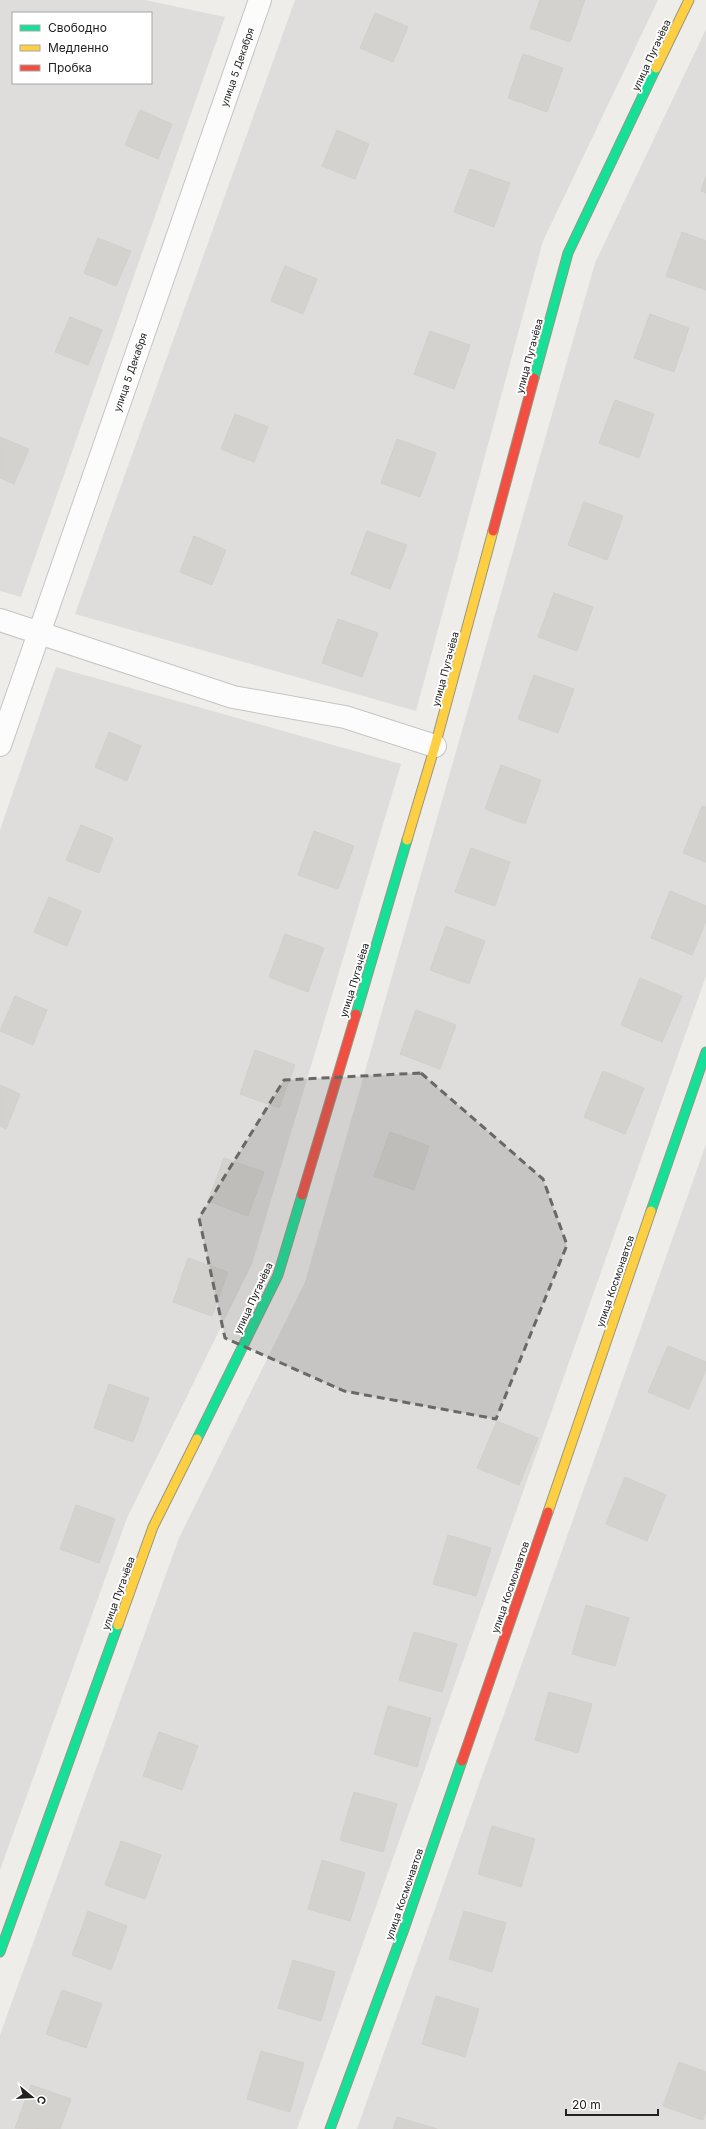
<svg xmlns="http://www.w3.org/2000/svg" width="706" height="2129" viewBox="0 0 706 2129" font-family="Inter,sans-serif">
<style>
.residential{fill:#dedddb;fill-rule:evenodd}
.building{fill:#d4d2cf;stroke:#d2cfcb}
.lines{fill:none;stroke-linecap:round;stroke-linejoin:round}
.street-casing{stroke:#c6c5c4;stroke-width:24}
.fast-casing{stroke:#969882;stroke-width:11}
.slow-casing{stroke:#969882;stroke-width:11}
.jam-casing{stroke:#969882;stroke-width:11}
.street{stroke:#fdfcfc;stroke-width:22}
.fast{stroke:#16e098;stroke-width:9}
.slow{stroke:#ffcf43;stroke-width:9}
.jam{stroke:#f24e42;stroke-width:9}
.marked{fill:#696867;fill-opacity:0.2;stroke:#696867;stroke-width:3;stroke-dasharray:8 5;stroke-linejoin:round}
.labels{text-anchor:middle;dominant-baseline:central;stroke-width:4;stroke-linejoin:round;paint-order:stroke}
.street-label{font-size:10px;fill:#212121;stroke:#fff}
</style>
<rect width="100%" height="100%" fill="#efedea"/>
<path class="residential" d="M0,0H145L225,17L21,597L0,591ZM13,13H151V83H13Z
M295,0H658L543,241L416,711L75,614Z
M706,29V976L297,2129H0V2035L179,1538L305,1282L595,263Z
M56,667L401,764L252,1264L127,1518L0,1870V830Z
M706,1144V2129H357Z"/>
<path class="building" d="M540,0H585L570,42L530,28Z
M375,13L408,27L393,62L360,48Z
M523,54L563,68L547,112L508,98Z
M140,110L172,124L158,159L125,145Z
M337,130L369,144L355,179L322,166Z
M470,169L510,183L494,227L454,212Z
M706,176V193L701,191Z
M682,232L706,241V290L666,276Z
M98,238L131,251L116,286L84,273Z
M285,266L317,279L303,314L271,301Z
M650,314L689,328L674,372L634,358Z
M70,317L102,330L88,365L55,352Z
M430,331L470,345L454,389L414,374Z
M615,400L654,414L639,458L599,443Z
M235,414L268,427L254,462L221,449Z
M0,437L29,449L14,484L0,478Z
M397,439L436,453L420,497L381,483Z
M584,502L623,516L607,560L568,545Z
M367,531L407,545L390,589L351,574Z
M194,536L226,550L212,585L180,572Z
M554,593L593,607L577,651L538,637Z
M338,619L378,633L362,677L322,663Z
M534,675L574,689L558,733L518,719Z
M109,732L141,746L127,781L95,767Z
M501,765L541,780L525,824L485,809Z
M702,806L706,807V862L683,853Z
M81,825L113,838L99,873L66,860Z
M314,831L354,846L338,889L298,875Z
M471,848L510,862L495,906L455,892Z
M670,891L706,906V921L692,955L651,938Z
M49,897L81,911L67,946L34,932Z
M446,926L485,941L469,984L430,970Z
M285,934L324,948L308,992L269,977Z
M640,978L682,996L662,1042L621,1025Z
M15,996L47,1010L33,1045L0,1031Z
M416,1010L456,1025L440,1069L400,1054Z
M255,1050L295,1065L279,1108L240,1094Z
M603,1071L644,1088L625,1134L584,1117Z
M0,1085L20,1094L6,1129L0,1126Z
M390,1132L429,1146L414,1190L374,1176Z
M224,1158L264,1172L248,1216L208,1201Z
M188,1258L228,1272L212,1316L173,1302Z
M668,1346L706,1362V1369L689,1409L648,1392Z
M109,1384L149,1398L133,1442L94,1428Z
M497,1421L538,1438L519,1485L477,1468Z
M625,1477L666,1495L647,1541L606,1524Z
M76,1505L115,1519L99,1563L60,1549Z
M448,1535L491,1548L476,1596L433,1584Z
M586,1605L629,1618L615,1666L572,1654Z
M414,1632L457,1644L442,1692L399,1680Z
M549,1692L592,1704L578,1753L535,1740Z
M388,1706L431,1718L417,1767L374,1754Z
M159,1732L198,1746L182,1790L143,1776Z
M354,1792L397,1804L383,1852L340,1840Z
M492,1826L535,1839L521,1887L478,1874Z
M121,1841L161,1855L145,1899L105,1885Z
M322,1860L365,1873L350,1921L308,1909Z
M88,1911L127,1926L111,1970L72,1955Z
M464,1911L506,1923L492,1972L449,1959Z
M293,1960L335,1972L321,2021L278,2008Z
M62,1990L102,2004L86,2048L46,2034Z
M436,1996L479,2009L465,2057L422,2044Z
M261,2051L304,2063L290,2112L247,2099Z
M679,2062L706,2072V2111L703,2120L663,2106Z
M31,2085L71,2099L60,2129L15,2128Z
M397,2117L437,2129H393Z"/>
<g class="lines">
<g class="street-casing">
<path id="street" d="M0,620L233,697L345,717L435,746
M0,745L260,0"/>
</g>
<g class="fast-casing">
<path id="fast" d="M534,378L568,253L656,68
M356,1014L407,840
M651,1211L706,1052
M197,1439L278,1275L302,1195
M0,1952L118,1625
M330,2129L404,1929L462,1761"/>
</g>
<g class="slow-casing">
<path id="slow" d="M656,68L689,0
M407,840L435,746L493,531
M548,1512L651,1211
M118,1625L153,1527L197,1439"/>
</g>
<g class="jam-casing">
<path id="jam" d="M493,531L534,378
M302,1195L356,1014
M462,1761L548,1512"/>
</g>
<use href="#street" class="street"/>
<use href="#fast" class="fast"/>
<use href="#slow" class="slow"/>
<use href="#jam" class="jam"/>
</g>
<path class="marked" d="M421,1073L543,1179L567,1245L496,1419L344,1391L225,1338L199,1218L284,1080Z"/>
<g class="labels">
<g class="street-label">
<text transform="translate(651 55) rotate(-65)">улица Пугачёва</text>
<text transform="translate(237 67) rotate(-71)">улица 5 Декабря</text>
<text transform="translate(529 356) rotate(-75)">улица Пугачёва</text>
<text transform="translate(130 372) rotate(-71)">улица 5 Декабря</text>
<text transform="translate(445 669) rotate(-75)">улица Пугачёва</text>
<text transform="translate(354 980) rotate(-73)">улица Пугачёва</text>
<text transform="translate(615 1281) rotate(-71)">улица Космонавтов</text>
<text transform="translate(253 1298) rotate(-65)">улица Пугачёва</text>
<text transform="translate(510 1587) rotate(-71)">улица Космонавтов</text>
<text transform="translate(118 1593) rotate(-70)">улица Пугачёва</text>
<text transform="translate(404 1894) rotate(-71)">улица Космонавтов</text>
</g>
</g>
<rect x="12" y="12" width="140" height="72" fill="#ffffff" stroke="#a6a6a6"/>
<rect x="20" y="25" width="20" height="6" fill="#16e098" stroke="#a6a6a6"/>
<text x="48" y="32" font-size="12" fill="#212121">Свободно</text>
<rect x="20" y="45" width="20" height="6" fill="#ffcf43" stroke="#a6a6a6"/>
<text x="48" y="52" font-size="12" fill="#212121">Медленно</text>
<rect x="20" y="65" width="20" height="6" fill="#f24e42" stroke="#a6a6a6"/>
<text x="48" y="72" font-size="12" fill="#212121">Пробка</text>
<g transform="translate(32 2097) rotate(108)" stroke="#ffffff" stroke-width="3" paint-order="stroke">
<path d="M0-3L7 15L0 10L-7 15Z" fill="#212121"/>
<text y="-6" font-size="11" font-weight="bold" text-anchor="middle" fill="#212121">С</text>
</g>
<path d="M566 2109v6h92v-6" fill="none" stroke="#212121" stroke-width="2"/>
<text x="572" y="2109" font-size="12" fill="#212121" stroke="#ffffff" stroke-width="3" paint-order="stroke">20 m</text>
</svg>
